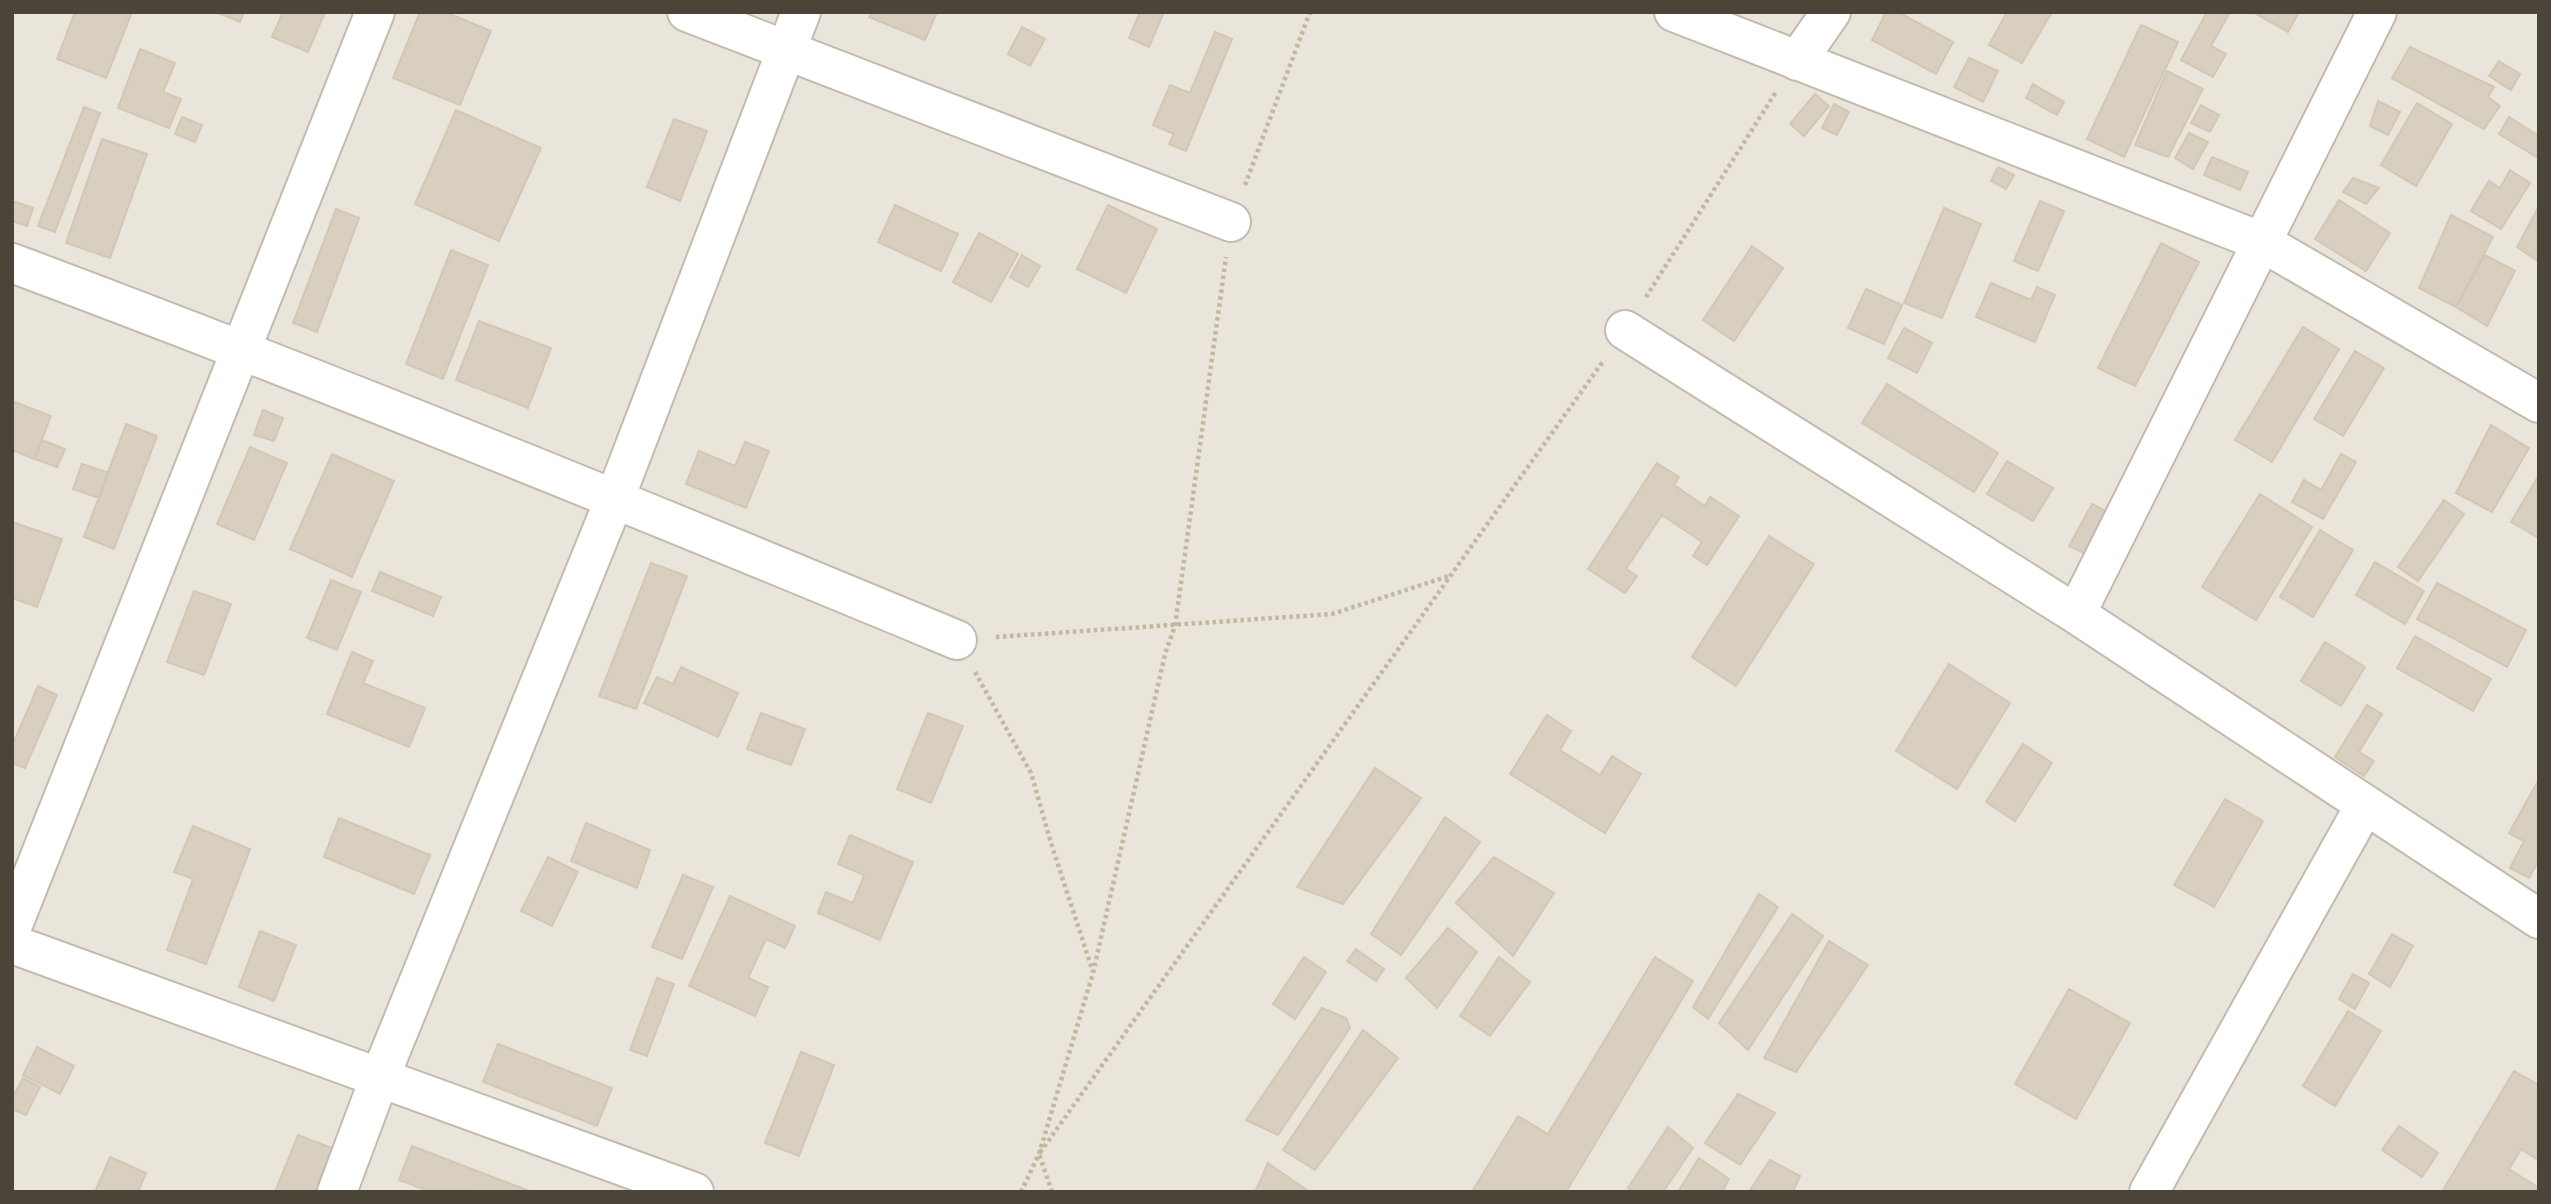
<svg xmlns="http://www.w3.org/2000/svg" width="2551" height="1204" viewBox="0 0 2551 1204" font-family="Karla,sans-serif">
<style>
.residential{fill:#eae5da}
.building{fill:#d8cfc1;stroke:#d3c7b4;stroke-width:2}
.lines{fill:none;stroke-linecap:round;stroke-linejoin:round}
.minor-casing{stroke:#c2bbae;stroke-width:42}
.path{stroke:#c4b79f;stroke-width:4.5;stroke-dasharray:3.5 3.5;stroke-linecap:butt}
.minor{stroke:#fff;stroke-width:38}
</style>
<rect width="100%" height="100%" fill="#f6f3ec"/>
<path class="residential" d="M12,12H2539V1192H12Z"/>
<path class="building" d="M75,12H132L106,78L57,59Z
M216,12H244L240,22Z
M283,12H325L308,52L272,37Z
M420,12H445L491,31L460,105L393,78Z
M872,12H937L925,40L869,17Z
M1140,12H1164L1149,47L1129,38Z
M1886,12H1898L1953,42L1936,74L1872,40Z
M2007,12H2052L2022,63L1989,45Z
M2207,12H2230L2211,46L2226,54L2213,77L2181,60Z
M2253,12H2295L2298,14L2288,32Z
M2141,25L2178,42L2124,157L2087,139Z
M1022,27L1045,39L1030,66L1008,54Z
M1215,32L1232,39L1186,151L1169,144L1174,134L1153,125L1170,85L1190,93Z
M2410,47L2494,87L2488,97L2500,106L2484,129L2392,78Z
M140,49L175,63L163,92L181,99L169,128L118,108Z
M1969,58L1998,71L1983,102L1954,87Z
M2499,61L2520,74L2511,90L2489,76Z
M2167,71L2203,89L2168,157L2135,145Z
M2033,84L2064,102L2057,115L2026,98Z
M1815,94L1829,106L1804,136L1790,124Z
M2378,101L2400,112L2388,135L2370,126Z
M2417,103L2452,124L2416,186L2381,165Z
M1834,104L1849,112L1837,135L1822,128Z
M2201,105L2219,115L2210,132L2191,123Z
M84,107L100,113L55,232L38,226Z
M456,110L541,148L499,241L415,204Z
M182,117L202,125L195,142L175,134Z
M2509,117L2539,136L2538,158L2499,134Z
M674,119L707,131L680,201L647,187Z
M2189,133L2208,142L2193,169L2175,158Z
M102,139L147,154L110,258L66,243Z
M2212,157L2248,172L2240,190L2204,175Z
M1998,167L2014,175L2006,189L1991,181Z
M2510,170L2530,183L2501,229L2471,211L2489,181L2500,188Z
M2353,178L2379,188L2366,204L2343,192Z
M2339,200L2390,233L2366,271L2315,239Z
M12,201L33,208L27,226L12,221Z
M2040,201L2064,211L2038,271L2014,261Z
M895,205L958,234L941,271L878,242Z
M1108,205L1157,229L1126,293L1077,269Z
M1944,208L1981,224L1942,318L1904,303Z
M2538,208H2539V262L2517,247Z
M336,209L359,218L317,332L293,323Z
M2451,215L2493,237L2456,307L2419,288Z
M979,233L1018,254L991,302L953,282Z
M2161,243L2199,262L2135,386L2098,368Z
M1752,246L1783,268L1734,341L1703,320Z
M451,250L488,265L443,379L406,364Z
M1022,255L1040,266L1028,287L1010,277Z
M2485,255L2515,271L2487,326L2456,307Z
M1991,283L2031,300L2037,287L2055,295L2035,342L1976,317Z
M1866,289L1902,305L1884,344L1848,328Z
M479,321L551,348L528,408L456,380Z
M2303,327L2339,349L2272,462L2235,440Z
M1904,328L1932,343L1917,373L1888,358Z
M2355,351L2384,368L2343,436L2314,419Z
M1887,384L1998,453L1974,492L1862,423Z
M12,401L51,416L34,459L12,450Z
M263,410L283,418L274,441L254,435Z
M126,424L157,436L114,549L84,537Z
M2491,425L2529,448L2492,512L2456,493Z
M42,440L65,449L57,467L34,459Z
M745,442L769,451L746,508L686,484L699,451L735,466Z
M250,447L287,463L254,540L217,524Z
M332,454L394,481L352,577L290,549Z
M2341,454L2356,462L2323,519L2292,502L2304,480L2321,490Z
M2007,461L2053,488L2033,521L1987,494Z
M1657,463L1679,477L1674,485L1705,506L1710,497L1739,516L1707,565L1693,556L1702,542L1662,515L1626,569L1637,576L1625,593L1588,569Z
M82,464L109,473L99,498L73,489Z
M2539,475V538L2511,522Z
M2260,494L2312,527L2256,620L2202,587Z
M2444,500L2464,514L2418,581L2398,567Z
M2092,504L2111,514L2088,555L2069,546Z
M12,522L62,539L37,607L12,598Z
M2320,530L2353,550L2313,617L2280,597Z
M1769,536L1814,564L1736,686L1692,657Z
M2375,562L2424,591L2405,624L2356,595Z
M651,563L687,576L636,709L599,696Z
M380,572L441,597L433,616L372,591Z
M331,580L361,592L337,650L307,638Z
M2437,583L2526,630L2507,667L2417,619Z
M194,591L231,604L204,675L167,662Z
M2415,636L2491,679L2473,711L2397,668Z
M2325,642L2365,667L2341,706L2301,681Z
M352,652L373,661L363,683L425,708L409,747L327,714Z
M1949,664L2010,703L1957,789L1896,751Z
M681,667L738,693L718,737L644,703L657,677L673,684Z
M38,686L57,695L25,768L12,763V746Z
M2367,705L2382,714L2359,752L2374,761L2364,776L2335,757Z
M761,713L805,729L791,765L747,749Z
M928,713L963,726L931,803L897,789Z
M1547,715L1571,731L1560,750L1600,775L1612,756L1641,774L1605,833L1510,774Z
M2023,744L2052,763L2015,821L1986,802Z
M1375,768L1421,798L1343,904L1297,887Z
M2539,779V860L2529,878L2510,868L2524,841L2509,833Z
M2225,799L2263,821L2214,907L2174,885Z
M1445,817L1480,842L1401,955L1371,934Z
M339,818L430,855L414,894L324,857Z
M586,823L650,850L637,888L571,861Z
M193,826L250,849L206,964L167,950L193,879L174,872Z
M850,835L913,862L880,940L818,913L826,892L853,903L864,875L838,864Z
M548,857L578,872L552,926L521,911Z
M1494,857L1554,893L1513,956L1456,903Z
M683,875L713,887L682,959L652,947Z
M1759,894L1778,907L1708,1019L1693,1007Z
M730,896L795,926L785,948L766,939L748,978L768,987L755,1016L689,986Z
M1792,914L1823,936L1748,1050L1719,1023Z
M1448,928L1477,952L1437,1008L1406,978Z
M260,931L296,945L274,1001L239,987Z
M2392,934L2413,946L2390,987L2369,974Z
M1829,941L1868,965L1796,1072L1764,1058Z
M1356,949L1384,969L1376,981L1347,961Z
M1304,957L1326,972L1295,1019L1273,1004Z
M1499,957L1530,982L1490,1036L1460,1016Z
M1655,957L1693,981L1566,1192H1472L1518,1116L1548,1134Z
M2353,974L2369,983L2355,1009L2339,999Z
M657,978L674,984L647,1056L630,1050Z
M2069,989L2130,1023L2076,1119L2015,1084Z
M1322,1008L1346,1018L1350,1028L1278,1135L1246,1120Z
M2348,1011L2381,1031L2335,1106L2303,1086Z
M1363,1030L1398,1058L1315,1170L1283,1150Z
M498,1044L612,1088L597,1126L483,1082Z
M37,1047L74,1066L60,1094L23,1075Z
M801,1052L834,1065L799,1156L765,1143Z
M2514,1071L2539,1085V1161L2521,1149L2509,1169L2539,1188V1192H2442Z
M23,1078L40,1087L26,1115L12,1109V1098Z
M1738,1094L1775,1113L1740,1165L1705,1143Z
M2399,1126L2438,1153L2422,1177L2382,1150Z
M1668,1127L1693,1148L1663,1192H1634L1628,1188Z
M298,1135L332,1148L315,1192H275Z
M412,1146L532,1192L426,1190L399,1180Z
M110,1157L146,1173L138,1192H95Z
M1699,1158L1729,1179L1722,1192H1678Z
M1770,1160L1800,1176L1793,1192H1749Z
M1268,1163L1308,1191L1307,1192H1255Z"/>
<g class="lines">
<g class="minor-casing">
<path id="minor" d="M687,12L1231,222
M1674,12L2260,241L2539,403
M1797,61L1831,12
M12,263C330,382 644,510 957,640
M1625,330L2076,614L2539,919
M2076,614L2377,12
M12,927L375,12
M12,944L694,1192
M337,1192L380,1077L615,498L801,12
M2149,1192L2365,805"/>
</g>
<path class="path" d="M1245,185L1310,12
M1646,297L1776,92
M996,637L1332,614L1449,576
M975,672L1031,773L1051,843L1093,972
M1021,1192L1039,1154L1093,973L1165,654L1175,626L1226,257
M1052,1192L1039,1154L1604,360"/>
<use href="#minor" class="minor"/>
</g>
<rect width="2551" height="1204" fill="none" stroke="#4b4439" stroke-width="28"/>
</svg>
